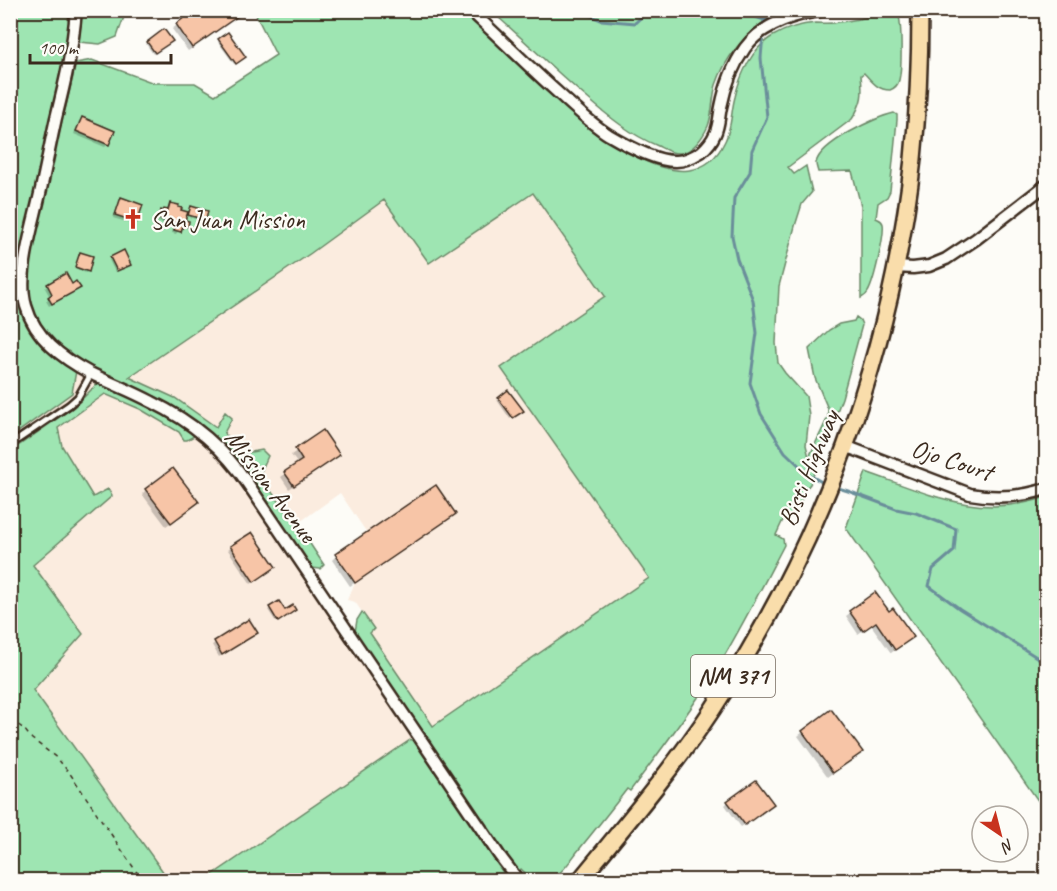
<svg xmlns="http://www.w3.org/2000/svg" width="1057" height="891" viewBox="0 0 1057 891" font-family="Caveat,sans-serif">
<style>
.built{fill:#fbecdf}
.green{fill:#9ee5b2;stroke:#6c8868;stroke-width:1.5}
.shadow{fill:#0003}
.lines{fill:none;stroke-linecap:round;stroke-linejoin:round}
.stream{stroke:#6b8e9a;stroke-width:3}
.building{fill:#f7c5a7;stroke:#3b2a1e;stroke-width:1.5}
.service-casing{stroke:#3b2a1e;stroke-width:10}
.minor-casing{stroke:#3b2a1e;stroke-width:15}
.primary-casing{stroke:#3b2a1e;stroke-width:20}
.path{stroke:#3b2a1e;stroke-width:1.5;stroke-dasharray:4.5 4.5;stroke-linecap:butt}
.service{stroke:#fdfcf7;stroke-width:5}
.minor{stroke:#fdfcf7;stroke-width:10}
.primary{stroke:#f9ddab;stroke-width:15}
.labels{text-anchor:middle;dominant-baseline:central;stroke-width:4.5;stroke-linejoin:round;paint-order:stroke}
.shield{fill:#fdfcf7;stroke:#75695f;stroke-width:1.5}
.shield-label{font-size:24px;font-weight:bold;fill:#3b2a1e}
.poi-label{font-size:26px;fill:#3b2a1e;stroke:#fdfcf7;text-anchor:start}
.street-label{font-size:26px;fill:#3b2a1e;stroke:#fdfcf7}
</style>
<rect width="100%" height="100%" fill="#fdfcf7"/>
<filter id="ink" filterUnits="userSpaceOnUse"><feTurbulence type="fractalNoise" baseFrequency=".0167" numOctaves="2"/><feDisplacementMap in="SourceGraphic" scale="12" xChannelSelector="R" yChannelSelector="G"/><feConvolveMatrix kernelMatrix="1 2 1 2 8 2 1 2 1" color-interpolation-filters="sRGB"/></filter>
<g filter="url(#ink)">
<path class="built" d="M533,193L605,296L501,368L649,578L433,727L369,633L374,629L355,602L347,600L355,583L335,554L367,533L340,493L297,524L259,476L262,450L241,455L224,433L232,418L217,428L175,398L129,377L311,253L384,200L429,263Z
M76,371L98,383L74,407L11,451L10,437L72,393Z
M105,394L140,409L179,432L187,440L196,435L227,466L253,500L413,738L205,880H169L33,690L83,634L33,565L112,496L93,498L62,446L58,428Z"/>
<path class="green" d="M11,11H71L68,39L65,58C55,101 45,145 35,188C28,221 12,274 21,306C28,334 51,358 76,371L72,393L11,437Z
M82,11V10L126,11L117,37L100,44L79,42Z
M254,11H460C487,33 511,58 537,82C574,114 687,222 725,141C732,127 731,111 735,97C740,75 752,48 773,36C785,29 802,24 816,23C824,23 832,24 839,22C859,20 878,14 898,13C902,22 902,69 899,80C898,85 895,88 890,90C878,90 872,82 864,73L861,75C863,94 863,102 852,119L788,167L794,174L806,166L812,192L802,204L795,226L779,286L776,343L778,363L785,373L806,396L809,416L806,445L809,457L828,417V409L815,378L809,349L829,330L839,324L854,321L856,317L860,320L862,325L842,398L810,484L804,491L798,512L795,515L783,520L776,535L783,539L784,545C761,589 739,633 713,675C687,715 659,753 630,791L627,789C611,810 594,831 577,852C570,861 562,874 551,878C540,882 528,877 521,869L519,871L513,866L355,632L357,620L362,612L374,629L370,633L433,726L649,578L501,368L605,296L533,193L429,263L384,200L311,253L129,377L175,398L216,427L225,412L232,418L224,433L241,454L262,450L268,456L259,476L297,524L324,565L320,569L312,568C297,547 283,526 268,504C249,475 229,446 200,425C188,416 176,407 162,400C116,376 42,360 30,300C25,274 36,235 41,210C52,161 65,112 76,63L92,60L154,83H195L215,95L276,55Z
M491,11H781C751,28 727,52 716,85C712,98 713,113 708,126C703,137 693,152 680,153C672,154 664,149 658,146C631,135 608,116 586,97C553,69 524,39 491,11Z
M894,113L897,115V120L890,191L887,197L878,203L876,218C880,220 882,220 883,224C885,234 874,282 868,292C866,296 865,296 861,298V206L852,171L818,172C817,168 816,166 816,163C820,143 876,117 894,113Z
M98,383C132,398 165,413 196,435L187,440H184L179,432L140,409L105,394L58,428L62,446L93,497L108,489L112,496L33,565L83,634L33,690L169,880H11V451L74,407Z
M866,472C929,494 979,520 1046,497V812L846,528Z
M413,738L508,880H205Z"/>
<path class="shadow" d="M197,10L232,20L188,51L172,29Z
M219,40L242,58L234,64L218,42Z
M148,43H169L153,54L146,44Z
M82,118L108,144L105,147L74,134L79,121Z
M122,199L136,221L133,224L113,218L119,202Z
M170,205L179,211L188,213L191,207L204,219L203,221L185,216L184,221L186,226L183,229L180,228L176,234L172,233L173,226L157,222L158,215L161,212L166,211Z
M80,254L88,271L86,273L74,269Z
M111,258L129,265L115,272L109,260Z
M48,285L71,286L79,288L49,306L46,301L50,297L45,288Z
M499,399L522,410L510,419L497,400Z
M323,432L334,459L289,489L281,477L298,464L291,455Z
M436,487L450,518L350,586L332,560L336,556Z
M146,490L193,507L166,526L142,494Z
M231,548L271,570L251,584L228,550Z
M875,594L907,641L891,653L871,625L858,634L846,616Z
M279,603L285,612L292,611L276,622L268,610Z
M249,621L253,635L219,657L212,645Z
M803,732L856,756L828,777L798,736Z
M728,802L769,807L741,827L725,805Z"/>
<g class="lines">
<path class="stream" d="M578,10L601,20L635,23L649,10
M737,10L764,20
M763,27L764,20L775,10
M763,34L761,58L767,117L752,150L750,172L734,198L732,236L737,259L753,300L757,333L750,383L761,414L785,452L808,474L825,484
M835,487L848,491L896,509L916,513L956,529L954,551L933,569L929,586L960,609L1046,663"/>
</g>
<path class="building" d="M194,10H234L238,16L192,48L176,24Z
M164,29L173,41L155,53L147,42Z
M228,32L246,57L236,64L218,39Z
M82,117L115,131L109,145L76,131Z
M121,197L143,205L137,222L115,215Z
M170,203L179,205L178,207L182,208L181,210L188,212L185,220L189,221L188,227L183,225L181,232L174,230L176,223L159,219L161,210L163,211L164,209L168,210Z
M191,206L208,211L206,220L188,215Z
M124,250L131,265L117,271L110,257Z
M80,252L93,256L89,272L75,267Z
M66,273L72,284L76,281L81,288L52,304L48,297L52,294L47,284Z
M508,390L524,411L513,418L498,398Z
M323,430L340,455L294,486L284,472L302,460L295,449Z
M173,468L199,502L171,523L145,489Z
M436,485L456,514L355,583L335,554Z
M252,532L276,567L254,582L230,546Z
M875,592L889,611L893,608L914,637L895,650L876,622L863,631L849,611Z
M279,601L285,610L293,605L296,610L278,622L269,607Z
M249,619L258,633L222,655L214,641Z
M831,709L863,752L833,773L802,731Z
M756,780L774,804L745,825L727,801Z"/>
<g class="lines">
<g class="service-casing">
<path id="service" d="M10,445L69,405L78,397L91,374"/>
</g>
<g class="minor-casing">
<path id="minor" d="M76,10C73,48 65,82 56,118C50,145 45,172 39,198C32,229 17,276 26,306C35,338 62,358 90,373C110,383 132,391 152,402C191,421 224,448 248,484L499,855L518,880
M470,10C499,37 527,65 556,91C573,106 590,123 609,135C626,145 656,162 676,161C685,161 693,157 701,152C707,147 712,141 715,134C719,126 719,116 721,107C725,87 733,65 745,48C763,23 795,14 825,10
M896,267L913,268L929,266L946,259L976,239L1046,185
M845,446L970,494C997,499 1021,497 1046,489"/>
</g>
<g class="primary-casing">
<path id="primary" d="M580,880C625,825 672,770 712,710C821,546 891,355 913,159C918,110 920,60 920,10"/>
</g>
<path class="path" d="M10,722L17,724L24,729L32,739L58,759L71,775L142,880"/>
<use href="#service" class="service"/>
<use href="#minor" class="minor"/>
<use href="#primary" class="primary"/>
</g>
</g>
<defs>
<g id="church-bare" transform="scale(1.62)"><path d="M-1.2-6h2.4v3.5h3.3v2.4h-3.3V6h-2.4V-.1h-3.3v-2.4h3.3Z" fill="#c8321e" stroke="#fdfcf7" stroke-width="2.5" paint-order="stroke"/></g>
</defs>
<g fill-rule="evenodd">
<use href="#church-bare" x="133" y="219"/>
</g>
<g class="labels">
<rect class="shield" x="691" y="655" width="84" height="42" rx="4.5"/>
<g class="shield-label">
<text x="733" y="676">NM 371</text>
</g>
<g class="poi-label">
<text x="150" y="219">San Juan Mission</text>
</g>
<g class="street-label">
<text transform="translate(952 460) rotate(18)">Ojo Court</text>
<text transform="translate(809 468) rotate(-68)">Bisti Highway</text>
<text transform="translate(271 486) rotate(53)">Mission Avenue</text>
</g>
</g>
<rect width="1057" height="891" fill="none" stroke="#fdfcf7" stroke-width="36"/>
<rect x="18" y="18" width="1021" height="855" fill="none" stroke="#3b2a1e" stroke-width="2" filter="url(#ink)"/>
<g transform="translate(1000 834) rotate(145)"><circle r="28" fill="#fdfcf7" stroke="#afa8a0" stroke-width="1.5"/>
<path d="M0-4.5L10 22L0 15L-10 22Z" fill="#c8321e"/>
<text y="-9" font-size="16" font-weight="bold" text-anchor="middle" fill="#3b2a1e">N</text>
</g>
<path d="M30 54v9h141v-9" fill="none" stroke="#3b2a1e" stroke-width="3"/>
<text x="39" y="54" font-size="18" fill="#3b2a1e" stroke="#fdfcf7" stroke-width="4.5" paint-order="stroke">100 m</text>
</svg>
